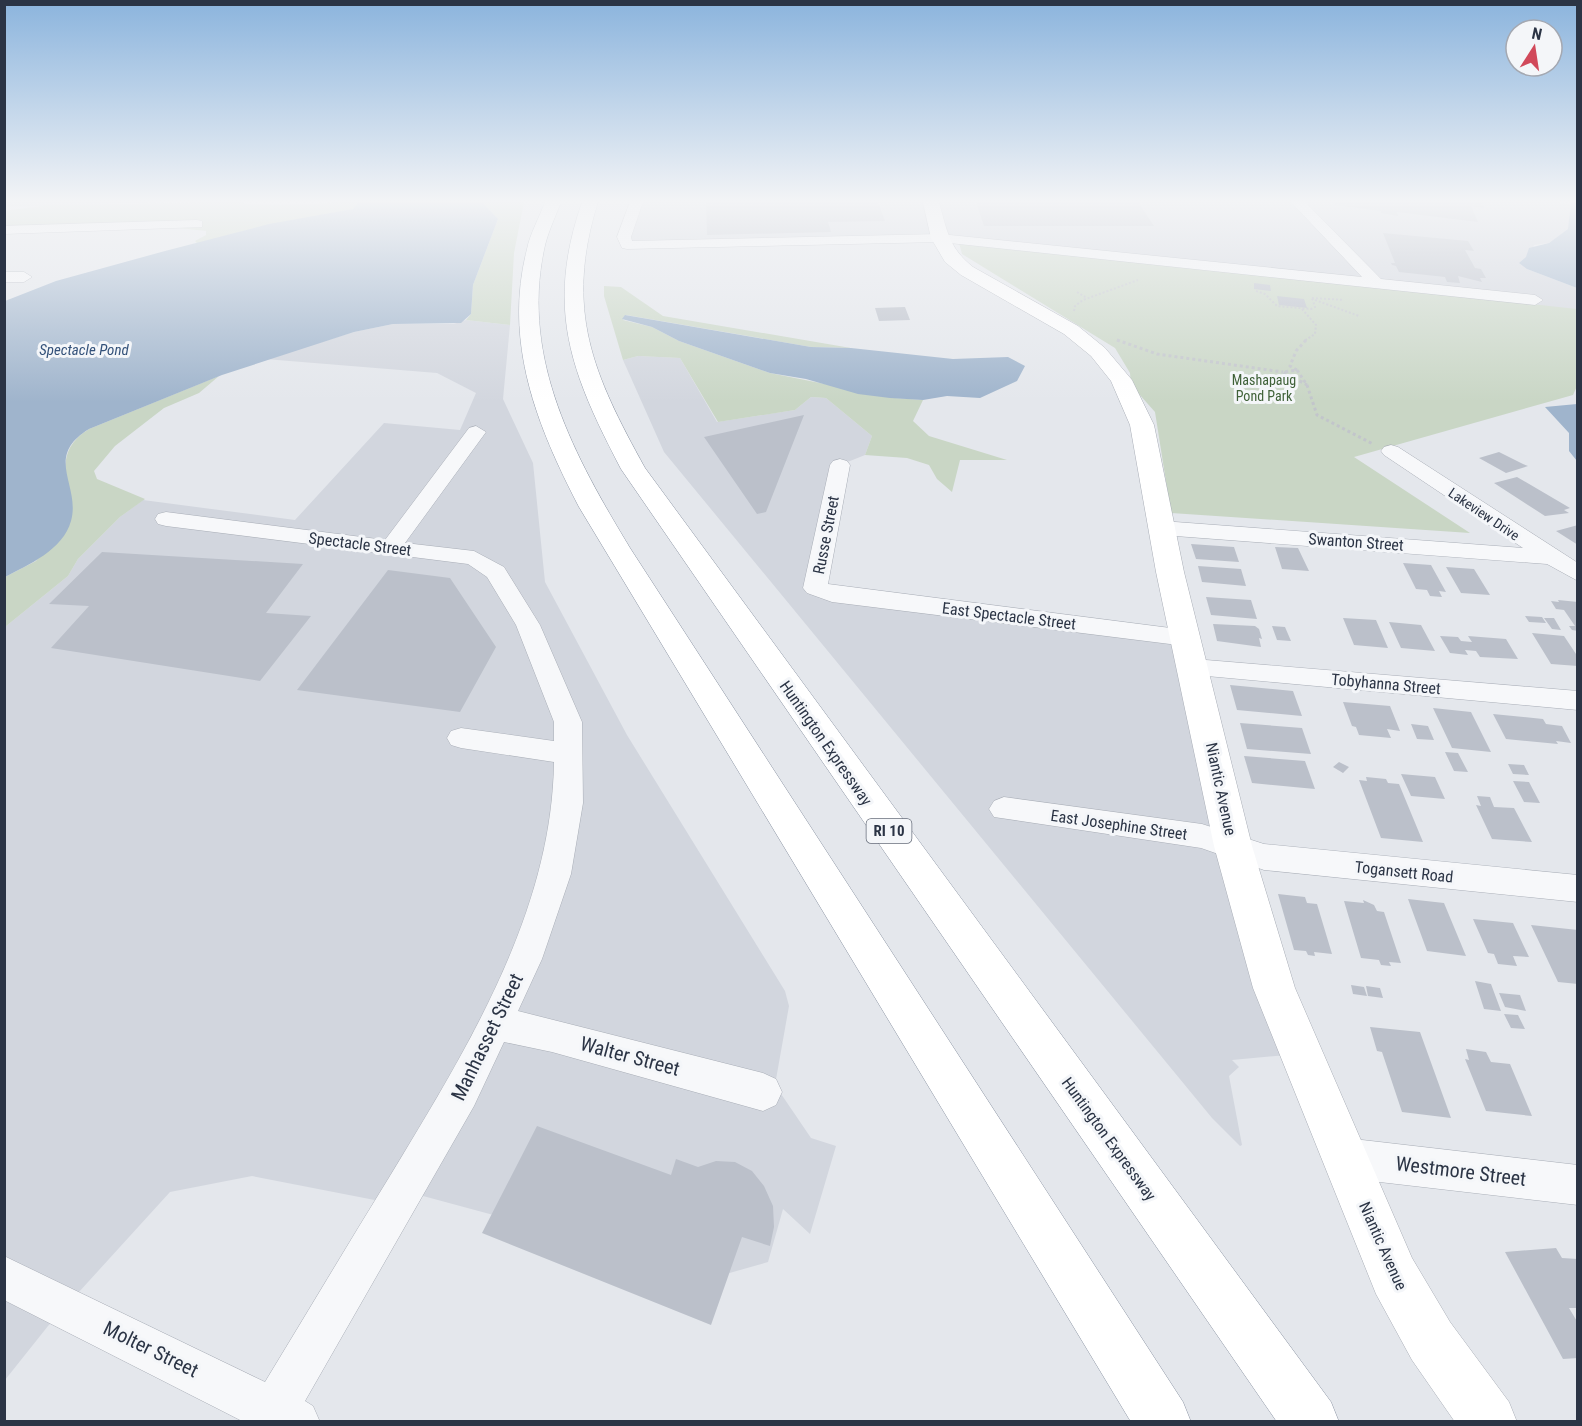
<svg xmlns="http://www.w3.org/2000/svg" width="1582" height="1426" viewBox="0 0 1582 1426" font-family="'Roboto Condensed',sans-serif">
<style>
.built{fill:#d2d6de}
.green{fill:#c9d6c5}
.water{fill:#9fb4cc}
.building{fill:#bbc0ca}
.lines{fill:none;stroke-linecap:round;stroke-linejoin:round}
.street-casing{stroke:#a9aeb7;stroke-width:1}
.secondary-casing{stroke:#a9aeb7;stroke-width:1}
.highway-casing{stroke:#8b94a3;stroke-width:1}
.path-far1{stroke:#c2c5cb;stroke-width:2;stroke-dasharray:2 2;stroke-linecap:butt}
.path{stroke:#c2c5cb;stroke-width:3;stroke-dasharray:3 3;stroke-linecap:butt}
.street{fill:#f7f8fa;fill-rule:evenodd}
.secondary{fill:#fff;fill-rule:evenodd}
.highway{fill:#fff;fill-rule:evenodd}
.labels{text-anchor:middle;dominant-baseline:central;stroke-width:6;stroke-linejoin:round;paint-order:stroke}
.far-park-label{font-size:14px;fill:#3f6138;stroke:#f4f6f9}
.far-street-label{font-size:14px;fill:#2b3445;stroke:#f4f6f9}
.far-water-label{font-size:15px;font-style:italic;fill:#34527a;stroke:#f4f6f9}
.shield{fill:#f4f6f9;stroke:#676e7b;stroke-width:1.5}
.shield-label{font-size:15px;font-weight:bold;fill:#2b3445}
.street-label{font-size:16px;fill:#2b3445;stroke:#f4f6f9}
.near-street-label{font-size:20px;fill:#2b3445;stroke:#f4f6f9}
</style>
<rect width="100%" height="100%" fill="#e4e7ec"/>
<path class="built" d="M5,202H165L5,207Z
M639,202H1556L1571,204L1569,229L1549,243L1534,245L1527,269L1577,288V313L944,238L631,245L626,234Z
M466,320L510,325L503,399L533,463L545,582L627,735L785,991L789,1006L775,1085L811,1138L836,1146L810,1234L783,1209L768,1262L719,1276L412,1193L390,1203L252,1176L170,1192L48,1326L5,1380V627L68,576L78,559L120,517L143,500L295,520L384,423L460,430L476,393L437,373L265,359L354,332L393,324H454Z
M638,356L680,358L717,422L795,410L811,397L826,398L872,436L865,455L845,463L815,588L1186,634L1298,1054L1232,1060L1239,1067L1229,1076L1242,1145L1240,1146L1212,1118L664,452L623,360Z"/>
<path class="green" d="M236,202C277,209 319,202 359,202L353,209L251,229L198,244L195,241L206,235V231L179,228L5,232L4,211L48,205Z
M482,202H524L514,253L510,325L466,320L471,314L473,285L498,219Z
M959,243L1577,309V386L1573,395L1354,457L1470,533L1171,513L1155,412L1131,385L1130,373L1115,348L962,254Z
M604,286L621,287L663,316L851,348L811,347L626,315L623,320L652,327L679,341L770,373L895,398L923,400L913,421L929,436L1007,460H960L952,492L937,479L929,465L907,458L865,455L872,436L826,398L811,397L795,410L718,422L680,358L638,356L623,360L604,296Z
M219,376L199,393L164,408L115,446L94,471L97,479L145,499L120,517L78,559L68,576L5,627V577L36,561L72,511C66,477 55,450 89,429Z"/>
<path class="water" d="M359,202H482L498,219L473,285L471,314L461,323L393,324L354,332L222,375L89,429C43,457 81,485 71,521C63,550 28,565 5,577V301L56,281L165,251L269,224L353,209Z
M1571,202H1577V288L1527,269L1519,263L1526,257L1529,248L1549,243L1568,229Z
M625,315L811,347L851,348L953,359L1008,357L1025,366L1017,381L980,398L947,396L923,400L890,398L858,394L806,379L770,373L679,341L652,327L622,319Z
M1577,404H1578L1577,461L1569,451V433L1545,407Z"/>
<path class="building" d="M706,202H878L885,221L828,222L831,232L707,235Z
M976,202H1138L1154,226H984Z
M1335,202H1483L1484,208L1471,206L1478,222L1397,212L1398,216L1381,213V211L1335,205Z
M1383,233L1468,241L1474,251L1465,250L1475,268L1481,269L1486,278H1480L1482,282L1458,276L1460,283L1447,282L1445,277L1399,272L1396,266L1392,265L1391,263H1395Z
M1254,283L1270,285L1271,291L1254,289Z
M1277,296L1304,299L1307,308L1279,305Z
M905,307L910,320L879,321L875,308Z
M804,415L766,512L757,514L704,437Z
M1499,452L1523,464L1528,466L1506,473L1479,458Z
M1517,477L1570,508L1564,510L1569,513L1545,516L1494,483Z
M1578,525V545L1556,531Z
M1191,544L1234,547L1239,562L1196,559Z
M1275,547L1298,548L1309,571L1282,569Z
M102,552L303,564L266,613L311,616L260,681L51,648L89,606L49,604Z
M1403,563L1431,565L1446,592L1439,591L1442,597L1430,596L1427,590L1416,589Z
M1198,566L1241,569L1246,586L1202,582Z
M1446,567L1474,569L1490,595L1461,593Z
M388,570L450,578L496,647L460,712L297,690Z
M1206,597L1251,600L1257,619L1211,615Z
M1558,600L1578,602V631L1572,630L1569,626H1575L1564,610L1556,609L1551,601L1559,602Z
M1525,616L1542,617L1546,623L1529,622Z
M1343,618L1376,620L1388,648L1354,645Z
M1544,618H1554L1561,630L1552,629Z
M1389,622L1421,625L1435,651L1401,648Z
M1213,624L1255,626L1259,629L1262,639L1259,638L1261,647L1217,641Z
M1272,626L1285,627L1291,641L1277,640Z
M1532,633L1564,636L1578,657V666L1551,664Z
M1440,636L1458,637L1461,641L1472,642L1468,636L1506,639L1518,659L1480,657L1476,651L1465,650L1468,655L1450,653Z
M1230,685L1293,691L1302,716L1237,710Z
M1343,702L1390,706L1400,731L1387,729L1391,738L1359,735L1356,727L1352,726Z
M1433,708L1471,712L1491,752L1452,748Z
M1493,714L1543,719L1546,724L1562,726L1571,743L1556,741L1558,744L1506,739Z
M1240,723L1302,728L1311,754L1247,749Z
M1411,724L1428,726L1434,740L1417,739Z
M1445,752L1458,753L1468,772L1454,771Z
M1244,756L1305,761L1315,789L1252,783Z
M1339,762L1349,767L1343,773L1333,767Z
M1508,764L1524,765L1529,775L1513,774Z
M1401,774L1435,777L1445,799L1411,796Z
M1366,777L1386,779L1388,783L1399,784L1423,842L1381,838L1359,780L1367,781Z
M1513,781L1529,782L1540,803L1524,802Z
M1477,796L1490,797L1494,807L1514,808L1532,842L1492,839L1476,805L1481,806Z
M1278,894L1305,897L1307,903L1317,904L1332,954L1314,952L1315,956L1308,955L1306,951L1294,950Z
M1408,899L1444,903L1466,956L1427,951Z
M1363,900L1374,905L1377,911L1384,912L1401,963L1389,962L1391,966L1381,965L1379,960L1361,958L1344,901L1364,903Z
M1473,919L1513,923L1529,957L1513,956L1517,966L1498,964L1494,954L1488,953Z
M1531,925L1578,930V984L1558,982Z
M1475,981L1491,984L1501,1011L1484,1009Z
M1351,985L1364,987L1367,996L1353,994Z
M1366,986L1380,988L1383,998L1368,996Z
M1499,993L1520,995L1526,1011L1505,1007Z
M1504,1014L1518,1015L1525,1029L1511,1028Z
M1370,1027L1420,1032L1451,1118L1402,1112L1382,1052L1377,1051Z
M1466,1049L1486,1052L1491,1062L1510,1064L1532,1116L1486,1111L1465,1059L1469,1060Z
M537,1126L671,1175L676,1159L698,1167L716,1161L735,1162L752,1171L764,1186L773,1206L774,1227L770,1246L742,1237L711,1325L482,1233Z
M1556,1248L1562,1258L1578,1259V1308H1569L1578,1323V1358L1563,1359L1505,1252Z"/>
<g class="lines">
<g class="street-casing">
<path id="street" d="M630,202H643L631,237L632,241L940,234L1362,277L1291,202H1305L1381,279L1535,295L1543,300L1535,305L940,242L627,249L622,248L617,237Z
M197,220L202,221V227L4,234V226Z
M4,272H24L32,277L24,282H4Z
M476,426L486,432L405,543L474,551L504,567L540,625L582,722L583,803L571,874L542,959L518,1011L763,1073L776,1079L782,1092L776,1105L763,1111L552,1052L504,1042L474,1106L305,1401L313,1406L320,1422H244L4,1300V1256L265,1382C307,1313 348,1244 390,1176C466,1050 552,913 554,762L461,748L451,745L447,738L451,731L461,728L554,741V722L516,625L487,577L468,564L166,526L158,524L155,519L158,514L166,512L385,540L469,428Z
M1391,445L1398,447L1578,563V581L1547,564L1162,535L1154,533L1151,528L1154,523L1162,521L1523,548L1384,455L1381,451L1384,447Z
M840,459L847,461L850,465L828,584L1186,630L1195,632L1198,638L1195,644L1186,646L832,602L807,593L803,588L830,465L833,461Z
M1194,659L1578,691V710L1185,674L1181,668L1185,662Z
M1004,797L1202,824L1264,844L1578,875V902L1264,870L1201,848L994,817L989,809L994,801Z
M1345,1138L1578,1165V1205L1345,1178L1331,1172L1325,1158L1331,1144Z"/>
</g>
<g class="secondary-casing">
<path id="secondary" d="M923,202H939C947,231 949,248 973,267L1078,326L1105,348L1132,380L1154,425L1184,572L1252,846L1295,988L1412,1258L1450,1322L1509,1402L1517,1422H1455L1412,1360L1376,1294L1253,988L1214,846L1156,572L1130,425L1111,381L1091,356L1064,334L961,275L945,262L931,238Z"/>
</g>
<g class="highway-casing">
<path id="highway" d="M545,202H561C555,218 547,234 544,250C521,360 575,457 630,548L1183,1402L1191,1422H1131L579,507C537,426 503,342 527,249C530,234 539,218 545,202Z
M582,202H598C564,310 593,374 645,468L1331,1402L1339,1422H1277L621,469C571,373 545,309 582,202Z"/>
</g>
<path class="path-far1" d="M1256,291L1265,294L1277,306L1311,309L1315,307L1312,298
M1077,292L1087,298
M1312,298L1344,300
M1315,300L1359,316
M1302,309L1316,325L1315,334L1304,341
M1074,311L1075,306L1083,300L1138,280
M1117,340L1120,341"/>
<path class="path" d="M1117,340L1157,354L1283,372
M1306,340L1296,351L1290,366L1297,370L1283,372L1307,385
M1297,370L1307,385L1317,415L1373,444"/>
<use href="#street" class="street"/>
<use href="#secondary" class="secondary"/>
<use href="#highway" class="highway"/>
</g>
<linearGradient id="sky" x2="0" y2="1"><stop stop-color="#8bb4dd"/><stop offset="0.5" stop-color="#f3f4f6"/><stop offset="1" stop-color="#f3f4f6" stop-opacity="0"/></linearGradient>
<rect width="1582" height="402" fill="url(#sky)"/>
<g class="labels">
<g class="far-park-label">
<text x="1264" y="380">Mashapaug<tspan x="1264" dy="16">Pond Park</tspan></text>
</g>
<g class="far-street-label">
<text transform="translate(1484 514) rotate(34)">Lakeview Drive</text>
</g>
<g class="far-water-label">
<text x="84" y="350">Spectacle Pond</text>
</g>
<rect class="shield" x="866.5" y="819" width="45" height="24" rx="4.5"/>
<g class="shield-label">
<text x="889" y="831">RI 10</text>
</g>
<g class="street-label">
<text transform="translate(826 535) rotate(-79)">Russe Street</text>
<text transform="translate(1356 542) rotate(4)">Swanton Street</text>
<text transform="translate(360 544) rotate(7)">Spectacle Street</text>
<text transform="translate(1009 616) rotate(7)">East Spectacle Street</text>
<text transform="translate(1386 684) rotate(5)">Tobyhanna Street</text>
<text transform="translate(826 743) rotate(55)">Huntington Expressway</text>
<text transform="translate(1221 789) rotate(78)">Niantic Avenue</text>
<text transform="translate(1119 825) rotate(8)">East Josephine Street</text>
<text transform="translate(1404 872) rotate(6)">Togansett Road</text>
<text transform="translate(1109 1139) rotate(54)">Huntington Expressway</text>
<text transform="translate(1383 1246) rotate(66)">Niantic Avenue</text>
</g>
<g class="near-street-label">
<text transform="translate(487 1037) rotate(-64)">Manhasset Street</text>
<text transform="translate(630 1056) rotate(15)">Walter Street</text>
<text transform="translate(1461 1171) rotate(7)">Westmore Street</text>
<text transform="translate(151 1349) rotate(26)">Molter Street</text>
</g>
</g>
<rect width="1582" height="1426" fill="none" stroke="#2b3445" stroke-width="12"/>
<g transform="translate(1534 48) rotate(12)"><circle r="28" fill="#f4f6f9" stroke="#a4a8b1" stroke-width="1.5"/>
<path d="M0-4.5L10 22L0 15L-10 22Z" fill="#d1495b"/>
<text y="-9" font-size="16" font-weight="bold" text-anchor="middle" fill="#2b3445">N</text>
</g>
</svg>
